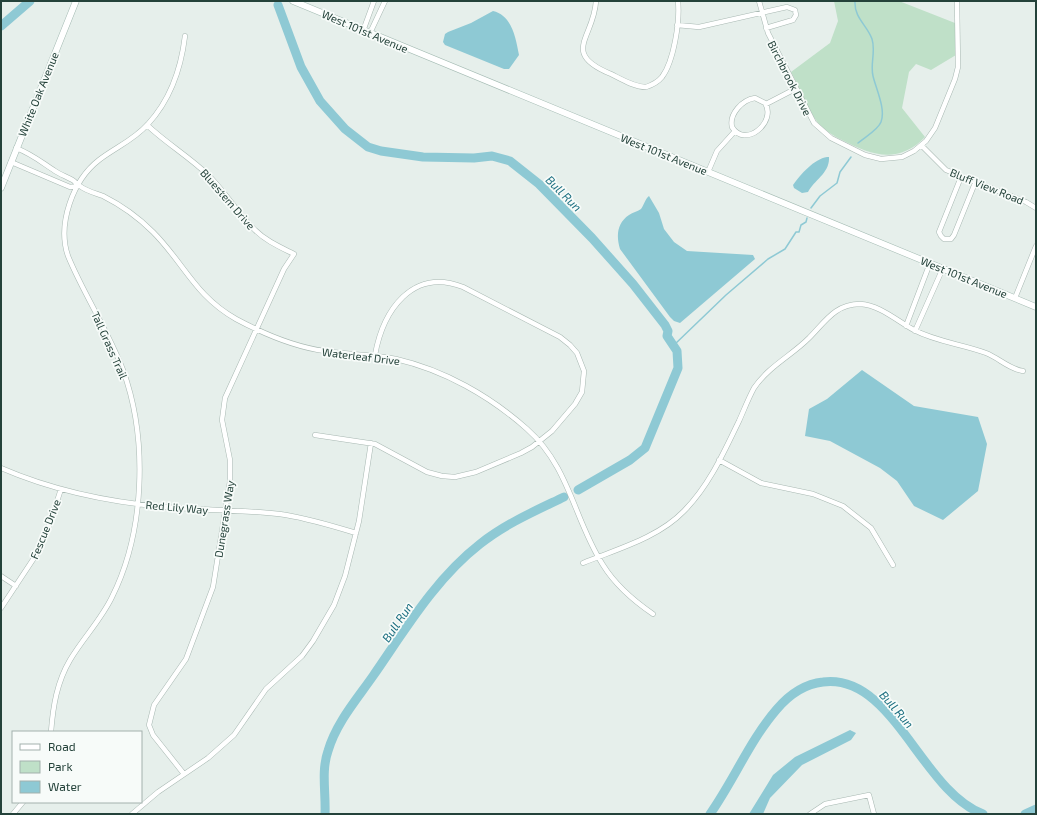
<svg xmlns="http://www.w3.org/2000/svg" width="1037" height="815" viewBox="0 0 1037 815" font-family="'Exo 2',sans-serif">
<style>
.green{fill:#bfe0c8}
.water{fill:#8ec9d4}
.lines{fill:none;stroke-linecap:round;stroke-linejoin:round}
.stream{stroke:#8ec9d4;stroke-width:1.5}
.river{stroke:#8ec9d4;stroke-width:9}
.street-casing{stroke:#a8b8b2;stroke-width:5.5}
.secondary-casing{stroke:#a4bbb3;stroke-width:7}
.street{stroke:#fff;stroke-width:4.5}
.secondary{stroke:#fff;stroke-width:6}
.labels{text-anchor:middle;dominant-baseline:central;stroke-width:3.5;stroke-linejoin:round;paint-order:stroke}
.street-label{font-size:11px;fill:#24423a;stroke:#f7fbf9}
.water-label{font-size:12px;font-style:italic;fill:#1c6f80;stroke:#f7fbf9}
</style>
<rect width="100%" height="100%" fill="#e6efeb"/>
<path class="green" d="M834,1H899L955,23L956,55L931,70L916,64L909,72L902,108L925,137C899,164 872,156 842,140C834,136 824,130 818,123C806,107 800,88 791,72L830,43L838,21Z"/>
<path class="water" d="M493,11C512,15 516,39 519,55L509,69H504L445,45L443,42L445,34L448,32L471,23Z
M827,157H829C830,173 814,180 808,192L802,193L794,188L793,185C801,174 814,159 827,157Z
M649,196L659,213L664,229L674,242L687,251L753,255L755,259L680,323L674,321L670,317L620,249C616,236 617,223 629,215C633,212 637,212 641,209C644,205 645,199 649,196Z
M862,370L914,406L978,417L987,444L978,491L943,520L914,506L897,481L880,468L830,441L805,436L809,409L827,399Z
M850,730L856,733L851,740L802,765L770,798L763,814H749L773,775L795,757Z"/>
<g class="lines">
<path class="stream" d="M855,1C854,18 867,25 872,39C876,51 870,64 873,76C876,89 886,109 881,122C878,130 865,137 858,143
M811,208L820,196L837,183L840,172L851,157
M674,345L726,295L768,259L785,249L796,232H799L801,225L806,222L807,218"/>
<path class="river" d="M278,5L301,67L320,101L345,129L368,147L381,151L423,157L474,158L492,156L510,161L539,184L592,238L633,284L665,325L668,331L667,336L677,351L678,368L645,448L630,460L578,490
M1,26L30,1
M325,814C326,793 321,771 328,751C336,723 357,699 373,676C405,630 435,579 480,544C505,524 535,511 564,497
M710,814C734,780 750,740 777,709C789,695 804,684 823,682C893,673 921,791 983,814
M1025,814L1036,809"/>
<g class="street-casing">
<path id="street" d="M596,1C594,38 560,53 611,74C621,79 634,87 646,87C652,85 658,82 662,77C674,61 680,21 678,1
M759,1L768,33L814,123L831,138L865,155L881,159L902,157L914,151L926,141L935,128L955,79L958,67L957,1
M677,25L699,27L787,7L795,10L796,15L793,20L766,28
M363,31L374,1
M370,33L385,1
M755,98L765,103C777,122 745,149 732,127C729,114 742,100 755,98Z
M766,104L795,89
M147,125C166,143 188,156 207,174C225,191 237,213 255,230C266,241 280,247 294,254L284,269L225,398L222,420L230,460V481L213,587L186,659L154,705L149,725L153,735L184,774
M922,146L946,170L1026,202L1036,208
M16,148C32,154 41,162 55,171C61,175 68,177 74,181C77,184 76,184 80,186C86,191 95,193 103,196C121,205 139,218 153,232C184,263 195,296 236,319C264,334 294,347 325,351C349,355 372,354 396,359C444,370 490,396 527,429C570,467 574,520 603,565C616,586 634,601 653,614
M11,162L70,187L79,186
M708,172L717,151L735,131
M961,177L939,232L941,236L944,239H951L954,235L975,183
M1015,298L1036,246
M906,326L930,263
M915,331L943,268
M315,435L375,444L427,472L442,476L455,477L476,472L521,453L532,447L552,431L575,404L582,392L584,371L577,353L570,345L560,337L463,287C412,267 383,311 375,355
M719,460L761,483L813,494L843,506L871,528L893,565
M1,468C54,491 108,502 165,507C205,511 246,509 286,515C310,519 333,526 356,533
M583,563C617,549 658,538 684,511C709,486 724,452 739,421C744,410 748,399 754,388C769,366 791,356 809,338C825,322 835,304 860,304C880,305 897,321 914,330C937,342 962,344 986,353C999,358 1009,369 1023,371
M1,576L16,586
M1,608L38,552L49,526L61,489
M51,732C53,706 57,682 70,660C83,638 101,620 112,597C145,531 148,439 123,370C108,330 84,295 68,256C57,224 73,180 99,160C116,147 134,140 148,124C171,99 181,69 185,36
M13,814L23,802
M132,814L158,792L208,758L234,735L266,689L302,656L313,641L334,605L345,576L359,521L371,443
M810,814L825,804L869,795L874,814"/>
</g>
<g class="secondary-casing">
<path id="secondary" d="M293,1L1036,307
M1,188L76,1"/>
</g>
<use href="#street" class="street"/>
<use href="#secondary" class="secondary"/>
</g>
<g class="labels">
<g class="street-label">
<text transform="translate(365 31) rotate(23)">West 101st Avenue</text>
<text transform="translate(790 78) rotate(63)">Birchbrook Drive</text>
<text transform="translate(38 94) rotate(-68)">White Oak Avenue</text>
<text transform="translate(664 154) rotate(22)">West 101st Avenue</text>
<text transform="translate(987 186) rotate(22)">Bluff View Road</text>
<text transform="translate(228 199) rotate(49)">Bluestem Drive</text>
<text transform="translate(964 277) rotate(22)">West 101st Avenue</text>
<text transform="translate(110 345) rotate(66)">Tall Grass Trail</text>
<text transform="translate(361 356) rotate(7)">Waterleaf Drive</text>
<text transform="translate(177 507) rotate(5)">Red Lily Way</text>
<text transform="translate(224 519) rotate(-81)">Dunegrass Way</text>
<text transform="translate(45 529) rotate(-68)">Fescue Drive</text>
</g>
<g class="water-label">
<text transform="translate(564 193) rotate(45)">Bull Run</text>
<text transform="translate(397 622) rotate(-56)">Bull Run</text>
<text transform="translate(897 709) rotate(49)">Bull Run</text>
</g>
</g>
<rect width="1037" height="815" fill="none" stroke="#24423a" stroke-width="4"/>
<rect x="12" y="731" width="130" height="72" fill="#f7fbf9" stroke="#a3b1ad"/>
<rect x="20" y="744" width="20" height="6" fill="#ffffff" stroke="#a3b1ad"/>
<text x="48" y="751" font-size="12" fill="#24423a">Road</text>
<rect x="20" y="761" width="20" height="12" fill="#bfe0c8" stroke="#a3b1ad"/>
<text x="48" y="771" font-size="12" fill="#24423a">Park</text>
<rect x="20" y="781" width="20" height="12" fill="#8ec9d4" stroke="#a3b1ad"/>
<text x="48" y="791" font-size="12" fill="#24423a">Water</text>
</svg>
